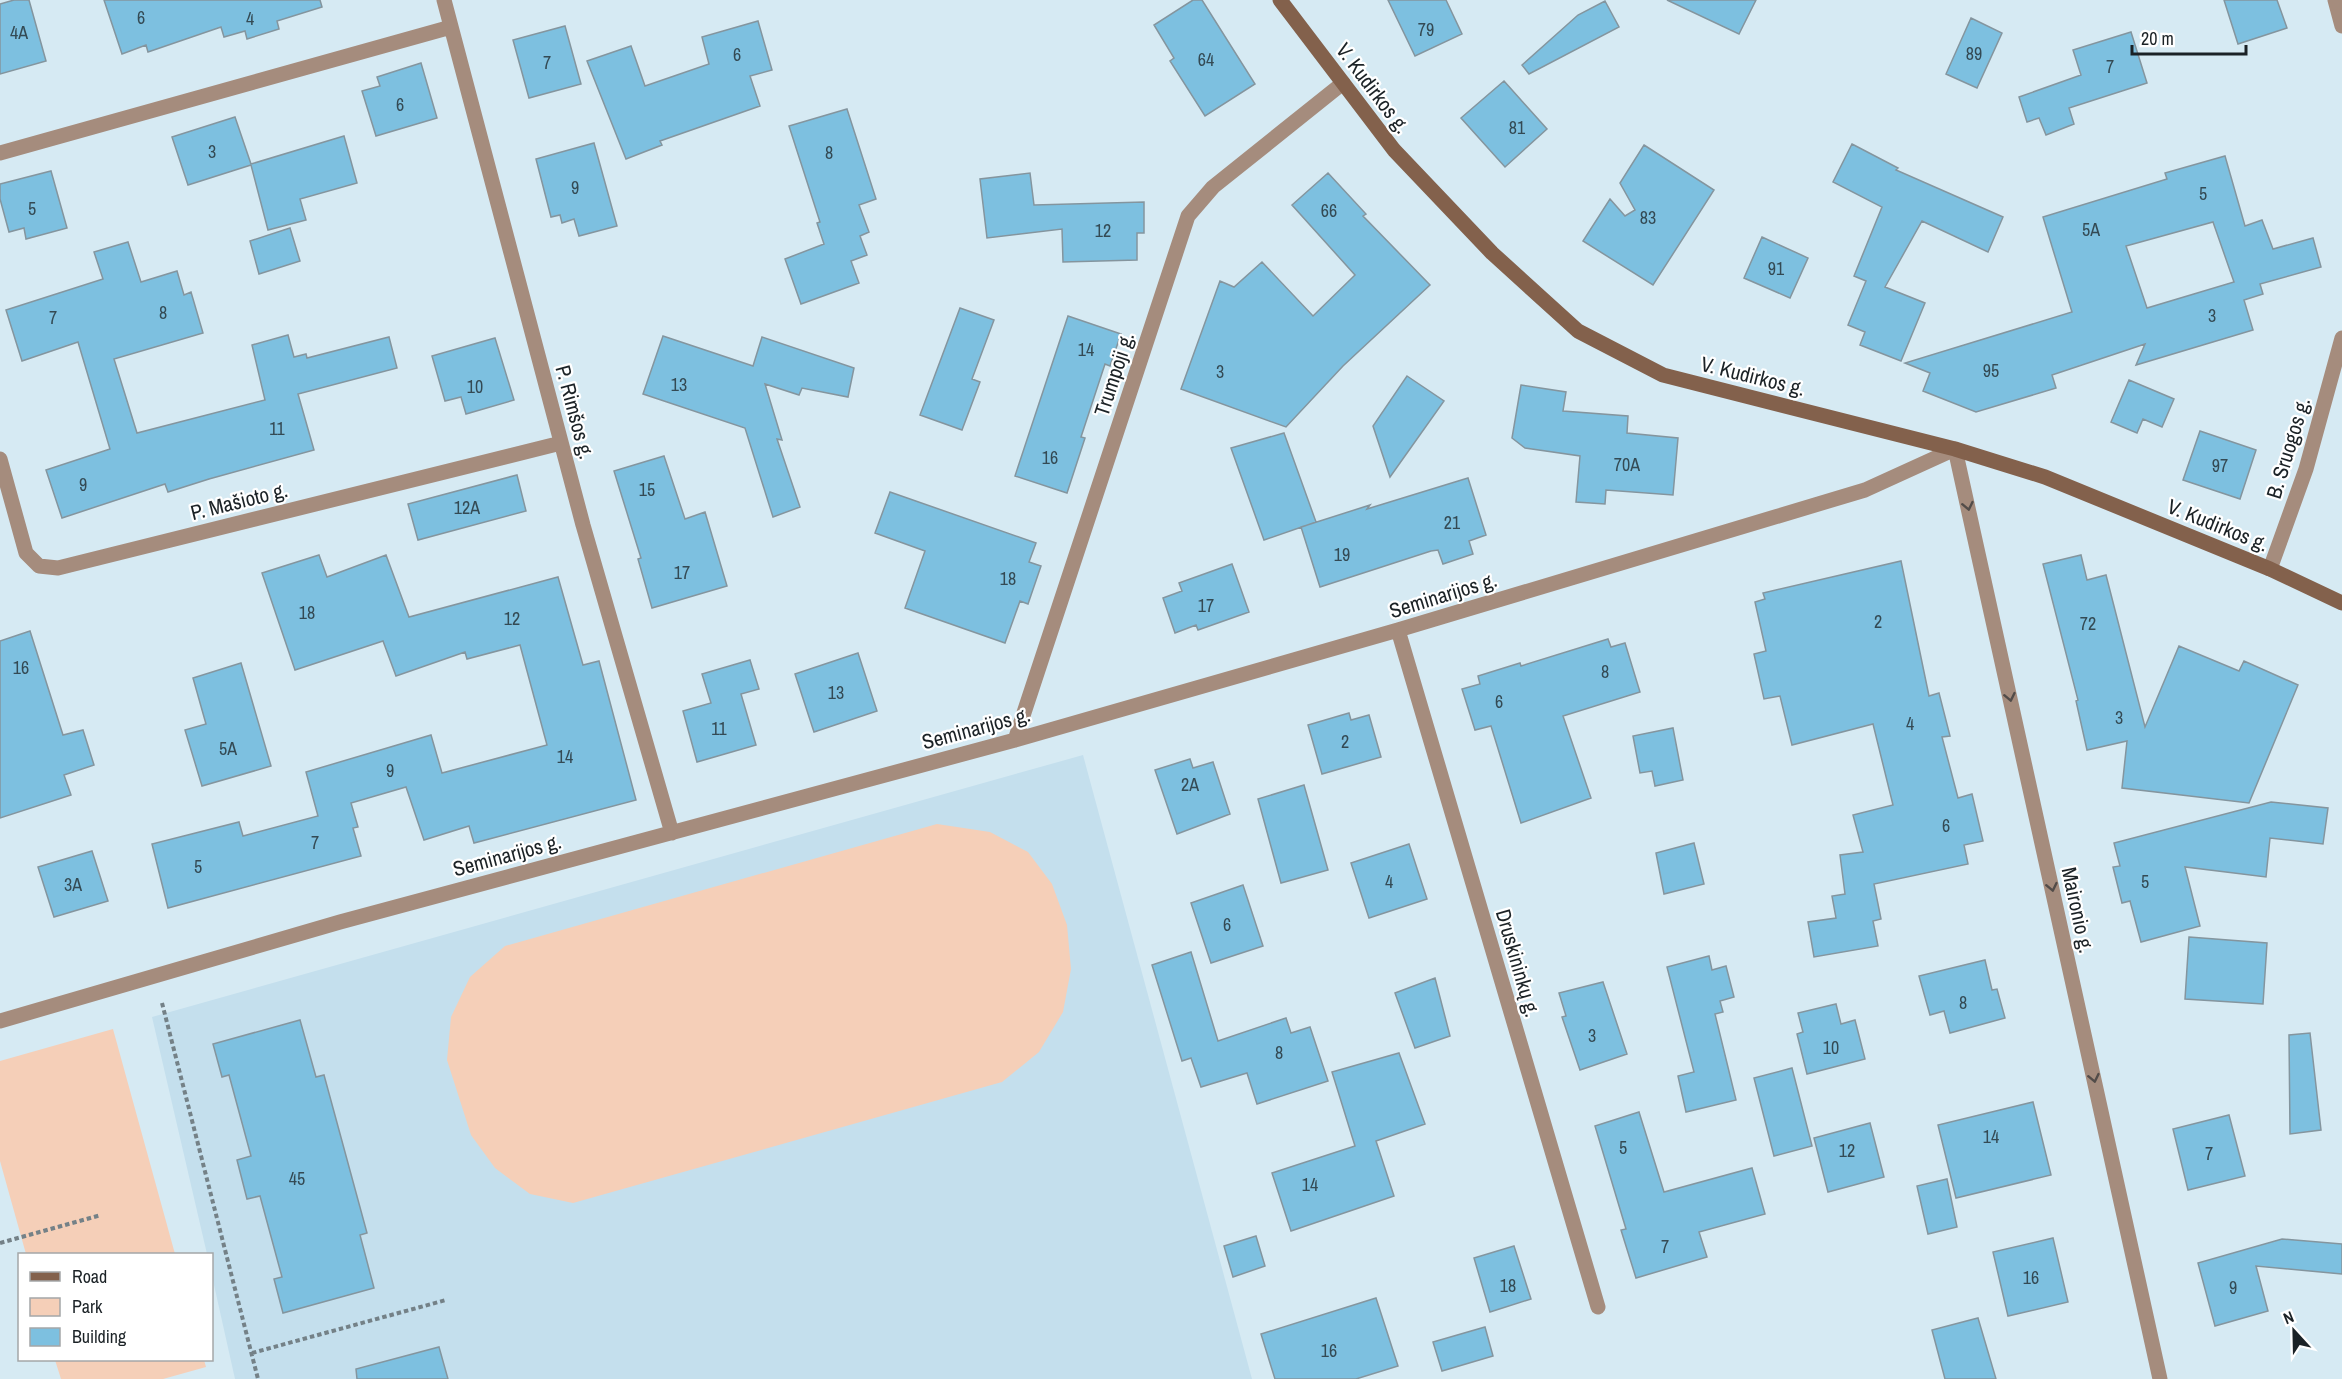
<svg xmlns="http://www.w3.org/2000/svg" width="2342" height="1379" viewBox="0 0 2342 1379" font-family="'Archivo Narrow',sans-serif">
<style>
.built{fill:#c4dfed}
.green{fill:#f5cfb8}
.building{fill:#7dc0e0;stroke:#84959e;stroke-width:1.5;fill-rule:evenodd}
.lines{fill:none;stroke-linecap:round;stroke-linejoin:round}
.path{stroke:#748187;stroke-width:4;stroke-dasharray:4.5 3;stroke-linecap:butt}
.street{stroke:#a58c7d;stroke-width:15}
.secondary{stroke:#83614c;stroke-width:15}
.oneway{stroke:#524c49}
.labels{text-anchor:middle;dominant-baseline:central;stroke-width:4.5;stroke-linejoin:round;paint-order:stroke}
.number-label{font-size:18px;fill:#344a54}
.street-label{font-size:21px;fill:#1b2226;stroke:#fff}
</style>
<rect width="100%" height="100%" fill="#d6eaf3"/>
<path class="built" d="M1083,755L1252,1379H235L212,1276V1254H207L152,1017Z"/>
<path class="green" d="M937,824L990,832L1028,852L1052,884L1067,925L1071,969L1063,1012L1039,1052L1002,1082L573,1203L530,1194L495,1168L471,1135L447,1060L451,1017L470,977L505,946Z
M113,1029L175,1254H26L0,1161V1061Z
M55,1360H204L206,1367L163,1379H61Z"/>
<path class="building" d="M14,0H29L46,61L0,74V4Z
M104,0H320L322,7L277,21L279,29L247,39L245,31L224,37L221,27L148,52L146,45L122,54Z
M1193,0H1202L1255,84L1205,116L1170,61L1174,58L1154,25Z
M1388,0H1446L1462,34L1415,56Z
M1667,0H1756L1739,34Z
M2224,0H2277L2287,28L2238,44Z
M1605,1L1619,27L1529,74L1522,65L1578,15Z
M1971,18L2002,33L1977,88L1946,74Z
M758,21L772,70L750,76L760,106L660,141L662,145L626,159L587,61L631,46L645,86L709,64L702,37Z
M565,26L581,84L529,98L513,40Z
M2131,32L2147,83L2069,108L2074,124L2046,135L2039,118L2027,122L2019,97L2081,75L2073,50Z
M421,63L437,118L376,136L362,91L380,86L377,77Z
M1504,81L1547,129L1505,167L1461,118Z
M847,109L876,199L859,205L869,232L860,236L867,255L851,261L859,283L801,304L785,259L824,244L817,223L820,222L789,126Z
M235,117L251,164L344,136L357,183L300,199L306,220L268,230L251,165L188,185L172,137Z
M594,143L617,226L579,236L574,219L562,223L560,215L551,217L536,159Z
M1852,144L1898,168L1896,170L2003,217L1988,252L1922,221L1885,287L1925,303L1901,361L1860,345L1865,332L1848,325L1866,281L1854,276L1882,207L1833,182Z
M1644,145L1714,190L1653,285L1583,241L1610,199L1625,216L1635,210L1620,183Z
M2225,156L2245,226L2262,220L2273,249L2313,238L2321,267L2260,284L2263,294L2244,300L2253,330L2136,365L2145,344L2052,375L2056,388L1976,412L1923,391L1930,373L1905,363L2072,312L2043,217L2167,179L2165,173ZM2213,222L2234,282L2147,308L2126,246Z
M51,171L67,228L26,239L24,228L9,232L0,199V184Z
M1030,173L1034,205L1144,202V233H1137V260L1063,262L1062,229L987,238L980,179Z
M1328,173L1366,214L1363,216L1430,285L1343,366L1286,427L1181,389L1220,281L1234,287L1262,262L1313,316L1355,275L1292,205Z
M290,228L300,261L259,274L250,241Z
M1762,237L1808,258L1790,298L1744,278Z
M128,242L141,282L177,271L184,295L191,292L203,333L114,359L137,433L265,400L252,345L288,335L294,357L306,354L307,358L389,337L397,368L298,394L314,450L209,479L168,492L165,484L62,518L46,470L110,449L78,342L22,361L6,310L103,279L94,252Z
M960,308L994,320L972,379L980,382L962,430L920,415Z
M1068,316L1121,334L1110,366L1105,364L1081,437L1085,438L1067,493L1015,476Z
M663,336L753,366L762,337L854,368L848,397L802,388L799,395L765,384L782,440L777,439L800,507L773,517L745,428L643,394Z
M495,338L514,400L466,414L461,397L445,401L432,356Z
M1407,376L1444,401L1390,477L1373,426Z
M2129,380L2174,399L2162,427L2143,419L2137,433L2111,422Z
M1521,385L1566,392L1563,411L1628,416L1627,433L1678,438L1673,495L1606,490L1605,504L1576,502L1580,456L1525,448L1512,438Z
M2200,431L2256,450L2240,499L2183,480Z
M1284,433L1316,522L1264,540L1231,448Z
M664,456L685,519L705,512L727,586L652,608L638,559L641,558L614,471Z
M517,475L526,511L418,540L408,504Z
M1468,478L1486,535L1469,541L1473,554L1443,564L1438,550L1431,551L1320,587L1301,527L1370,505L1367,509Z
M890,492L1036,543L1029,562L1041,566L1028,604L1020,601L1005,643L905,608L925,551L875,533Z
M319,555L327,577L386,555L409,617L558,577L583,665L599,661L636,800L474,843L469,826L424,840L406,787L351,803L358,827L353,828L361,856L168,908L152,844L239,822L243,836L318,816L306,772L431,735L442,773L547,745L520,645L467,659L465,652L396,676L383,641L295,670L262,573Z
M2081,555L2087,580L2106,575L2145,727L2179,646L2239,671L2244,661L2298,685L2249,803L2122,788L2127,741L2087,750L2076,701L2078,700L2043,564Z
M1901,561L1929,696L1939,693L1950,736L1942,737L1958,798L1972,794L1983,841L1964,845L1968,864L1874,884L1881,919L1873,921L1878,946L1814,957L1808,922L1836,918L1832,896L1845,894L1840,855L1863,852L1853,815L1893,805L1873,724L1792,745L1780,696L1764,699L1754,654L1766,651L1755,602L1765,599L1763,593Z
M1232,564L1249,612L1198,630L1196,625L1175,633L1163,598L1182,591L1179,583Z
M30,631L63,735L83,730L94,765L64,775L71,795L0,818V641Z
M1608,639L1611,647L1625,643L1640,692L1563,716L1591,798L1521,823L1491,726L1475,730L1462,689L1480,684L1478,676L1520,663L1521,666Z
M858,653L877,711L814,732L795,674Z
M750,660L759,689L741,694L756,745L697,762L683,711L711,703L702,674Z
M241,663L271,766L202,786L185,730L206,724L193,678Z
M1349,713L1351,720L1369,715L1381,757L1322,774L1308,725Z
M1673,728L1683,780L1655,786L1652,771L1640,773L1633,736Z
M1190,759L1193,768L1213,762L1230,814L1177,834L1155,770Z
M1304,785L1328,870L1281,883L1258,799Z
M2271,802L2328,808L2323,844L2270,838L2266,877L2185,867L2200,926L2141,942L2130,901L2122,903L2113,867L2120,866L2114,843Z
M1694,843L1704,884L1664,894L1656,853Z
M1409,844L1427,899L1369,918L1351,863Z
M92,851L108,901L54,917L38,867Z
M1243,885L1263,946L1211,963L1191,903Z
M2189,937L2267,943L2263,1004L2185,999Z
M1191,952L1218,1041L1286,1018L1291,1033L1310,1027L1328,1081L1257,1104L1247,1073L1201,1087L1191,1058L1182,1061L1152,965Z
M1709,956L1712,970L1726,966L1734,997L1720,1001L1723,1012L1715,1014L1736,1100L1686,1112L1678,1076L1694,1072L1667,967Z
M1985,960L1992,990L1997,989L2005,1018L1950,1033L1944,1011L1930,1015L1919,976Z
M1435,978L1450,1036L1415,1048L1395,993Z
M1603,982L1627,1054L1580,1070L1562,1017L1566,1016L1559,993Z
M1836,1004L1841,1024L1855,1020L1865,1059L1807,1074L1797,1034L1803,1032L1798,1013Z
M300,1020L316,1077L324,1075L367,1233L360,1235L374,1288L283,1313L274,1279L282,1277L260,1196L247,1199L237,1160L251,1156L229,1075L222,1077L213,1044Z
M2310,1033L2321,1130L2290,1134L2289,1035Z
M1399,1053L1425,1124L1376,1141L1394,1196L1291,1231L1272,1173L1355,1146L1332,1072Z
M1792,1068L1812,1146L1774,1156L1754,1078Z
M2033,1102L2051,1175L1956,1198L1938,1125Z
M1639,1112L1664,1192L1752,1168L1765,1214L1699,1232L1707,1257L1636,1278L1621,1230L1626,1229L1595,1126Z
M2229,1115L2245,1176L2188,1190L2173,1129Z
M1870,1123L1884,1177L1828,1192L1814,1138Z
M1947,1179L1957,1227L1928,1234L1917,1186Z
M1256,1236L1265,1266L1233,1277L1224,1246Z
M2053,1238L2068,1302L2008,1316L1993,1252Z
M2282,1239L2342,1244V1274L2256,1266L2268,1311L2215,1326L2198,1263Z
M1514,1246L1531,1299L1490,1312L1474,1258Z
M1376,1298L1398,1366L1356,1379H1275L1261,1334Z
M1978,1318L1996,1379H1945L1932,1330Z
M1485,1327L1493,1356L1442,1371L1433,1342Z
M439,1347L448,1379H357L356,1369Z"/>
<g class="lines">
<path class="path" d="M162,1003L258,1379
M0,1243L101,1215
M252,1353L446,1300"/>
<path class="street" d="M444,0L583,525L672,833
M2335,0L2342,26
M0,153L451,27
M0,459L26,553L39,566L58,568L561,443
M2270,569L2306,469L2342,338
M1398,630L1598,1307
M1015,740L1188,216L1213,187L1343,83
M0,1021L340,922L1015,740L1398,630L1865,490L1955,449L2160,1379"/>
<path class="secondary" d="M1280,0L1394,150L1492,253L1578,331L1663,375L1955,449L2045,477L2270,569L2342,603"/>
</g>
<defs><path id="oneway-chevron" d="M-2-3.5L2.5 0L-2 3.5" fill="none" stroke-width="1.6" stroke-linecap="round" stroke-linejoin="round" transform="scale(1.5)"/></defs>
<g class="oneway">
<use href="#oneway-chevron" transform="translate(1968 506) rotate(78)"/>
<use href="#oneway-chevron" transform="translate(2010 697) rotate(78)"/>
<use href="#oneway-chevron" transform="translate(2052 887) rotate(78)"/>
<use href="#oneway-chevron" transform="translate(2094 1078) rotate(78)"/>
</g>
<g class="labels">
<g class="number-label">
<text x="141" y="17">6</text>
<text x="250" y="18">4</text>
<text x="1426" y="29">79</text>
<text x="19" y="32">4A</text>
<text x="1974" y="53">89</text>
<text x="737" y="54">6</text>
<text x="1206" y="59">64</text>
<text x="547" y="62">7</text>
<text x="2110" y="66">7</text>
<text x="400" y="104">6</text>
<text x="1517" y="127">81</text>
<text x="212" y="151">3</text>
<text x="829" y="152">8</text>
<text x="575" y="187">9</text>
<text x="2203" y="193">5</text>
<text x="32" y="208">5</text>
<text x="1329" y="210">66</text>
<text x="1648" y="217">83</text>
<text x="2091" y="229">5A</text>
<text x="1103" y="230">12</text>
<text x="1776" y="268">91</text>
<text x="163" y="312">8</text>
<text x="2212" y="315">3</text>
<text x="53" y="317">7</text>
<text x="1086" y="349">14</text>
<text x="1991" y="370">95</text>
<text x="1220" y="371">3</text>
<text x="679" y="384">13</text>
<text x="475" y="386">10</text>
<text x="277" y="428">11</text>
<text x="1050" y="457">16</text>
<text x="1627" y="464">70A</text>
<text x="2220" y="465">97</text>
<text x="83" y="484">9</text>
<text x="647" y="489">15</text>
<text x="467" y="507">12A</text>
<text x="1452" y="522">21</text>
<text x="1342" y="554">19</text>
<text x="682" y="572">17</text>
<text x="1008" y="578">18</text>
<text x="1206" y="605">17</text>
<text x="307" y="612">18</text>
<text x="512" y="618">12</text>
<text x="1878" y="621">2</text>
<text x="2088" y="623">72</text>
<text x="21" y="667">16</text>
<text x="1605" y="671">8</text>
<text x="836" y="692">13</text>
<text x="1499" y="701">6</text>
<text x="2119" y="717">3</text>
<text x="1910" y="723">4</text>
<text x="719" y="728">11</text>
<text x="1345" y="741">2</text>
<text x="228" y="748">5A</text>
<text x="565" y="756">14</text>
<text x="390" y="770">9</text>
<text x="1190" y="784">2A</text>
<text x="1946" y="825">6</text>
<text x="315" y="842">7</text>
<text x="198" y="866">5</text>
<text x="1389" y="881">4</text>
<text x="2145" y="881">5</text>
<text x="73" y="884">3A</text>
<text x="1227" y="924">6</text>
<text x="1963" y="1002">8</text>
<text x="1592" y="1035">3</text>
<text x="1831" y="1047">10</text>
<text x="1279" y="1052">8</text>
<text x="1991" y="1136">14</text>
<text x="1623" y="1147">5</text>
<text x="1847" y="1150">12</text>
<text x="2209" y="1153">7</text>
<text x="297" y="1178">45</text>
<text x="1310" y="1184">14</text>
<text x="1665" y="1246">7</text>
<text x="2031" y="1277">16</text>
<text x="1508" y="1285">18</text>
<text x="2233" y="1287">9</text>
<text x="1329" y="1350">16</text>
</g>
<g class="street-label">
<text transform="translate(1373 88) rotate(53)">V. Kudirkos g.</text>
<text transform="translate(1114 374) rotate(-72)">Trumpoji g.</text>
<text transform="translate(1753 376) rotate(14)">V. Kudirkos g.</text>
<text transform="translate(575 412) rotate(75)">P. Rimšos g.</text>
<text transform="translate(2288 448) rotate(-73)">B. Sruogos g.</text>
<text transform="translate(239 501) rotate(-14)">P. Mašioto g.</text>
<text transform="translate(2218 525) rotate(22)">V. Kudirkos g.</text>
<text transform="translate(1443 595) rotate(-17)">Seminarijos g.</text>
<text transform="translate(976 728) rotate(-15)">Seminarijos g.</text>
<text transform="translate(507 855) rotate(-15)">Seminarijos g.</text>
<text transform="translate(2078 910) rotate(78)">Maironio g.</text>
<text transform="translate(1518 963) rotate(74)">Druskininkų g.</text>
</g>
</g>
<rect x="18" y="1253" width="195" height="108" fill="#ffffff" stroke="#a4a7a8" stroke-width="1.5"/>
<rect x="30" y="1272" width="30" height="9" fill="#83614c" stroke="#a4a7a8" stroke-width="1.5"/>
<text x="72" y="1283" font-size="18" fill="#1b2226">Road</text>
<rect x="30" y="1298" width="30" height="18" fill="#f5cfb8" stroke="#a4a7a8" stroke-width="1.5"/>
<text x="72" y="1313" font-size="18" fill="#1b2226">Park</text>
<rect x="30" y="1328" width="30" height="18" fill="#7dc0e0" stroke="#a4a7a8" stroke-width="1.5"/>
<text x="72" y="1343" font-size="18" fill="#1b2226">Building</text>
<g transform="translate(2294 1331) rotate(338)" stroke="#ffffff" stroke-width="4.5" paint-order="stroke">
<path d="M0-4.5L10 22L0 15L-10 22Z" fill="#1b2226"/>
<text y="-9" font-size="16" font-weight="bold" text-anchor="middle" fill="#1b2226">N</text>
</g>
<path d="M2132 45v9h114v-9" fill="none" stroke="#1b2226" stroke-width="3"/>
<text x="2141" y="45" font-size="18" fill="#1b2226" stroke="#ffffff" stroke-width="4.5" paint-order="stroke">20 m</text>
</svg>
